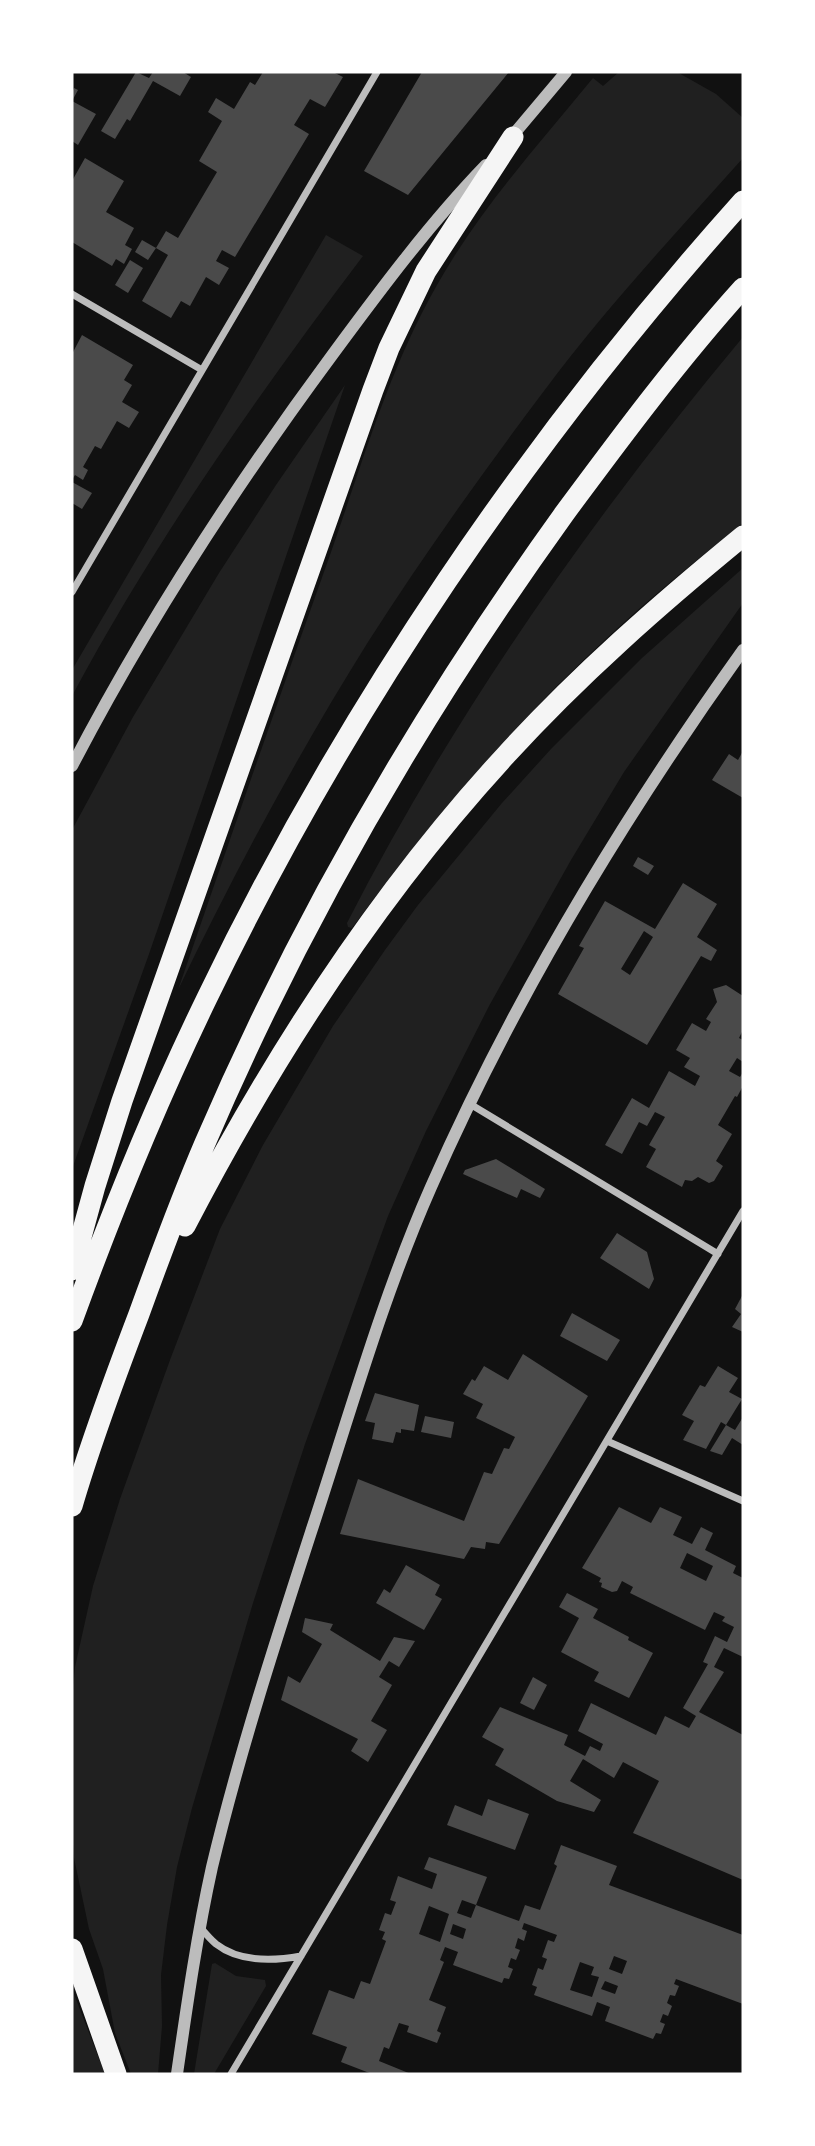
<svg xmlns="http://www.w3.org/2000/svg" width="815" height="2146" viewBox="0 0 815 2146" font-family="Manrope,sans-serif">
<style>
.green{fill:#202020}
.building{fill:#4a4a4a;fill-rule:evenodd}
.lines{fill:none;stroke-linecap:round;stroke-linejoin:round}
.minor{stroke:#bcbcbc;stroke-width:7}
.tertiary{stroke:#bcbcbc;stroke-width:12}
.motorway{stroke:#f5f5f5;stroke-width:21}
</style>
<rect width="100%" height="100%" fill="#111"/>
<path class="green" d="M619,72H677L716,94L743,118V158C675,234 605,309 544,391C483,472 423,556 368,642C298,754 235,871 178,990C228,845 278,700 330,555C362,464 389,369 437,285C479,210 539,144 593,78L603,86Z
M326,235L363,256C257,396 155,541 72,696V670Z
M743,337V523C698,559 652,596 609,636C513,724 429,824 352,928L348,927L347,923C455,712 592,518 743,337Z
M345,385L149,954L72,1169V830L133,717L219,573L276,485Z
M743,568V603L624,772L571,860L489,1006L426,1131L388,1216L305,1444L253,1603L192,1808L177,1867L167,1925L161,1975L162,2026L158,2074H131L115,2033L103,1969L89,1929L74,1858L72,1832V1701L75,1667L93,1586L120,1499L170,1360L220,1229L263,1145L333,1026L385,950L418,905L502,803L551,749L642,658Z
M215,1963L236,1976L265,1980L266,1986L214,2074H194L212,1964Z
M72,1989L105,2074H72Z"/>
<path class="building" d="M136,72L149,78L153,72H183L191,77L180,96L153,81L130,121L127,119L115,139L101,131Z
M263,72H333L343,77L325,107L310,99L294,125L309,134L235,257L222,250L216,261L229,268L219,285L206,277L190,306L181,301L171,318L142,301L168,255L156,248L166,231L178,238L217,172L199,161L222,121L208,112L216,98L234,109L250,82L255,85Z
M422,72H509L408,195L364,171Z
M74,88L78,90L72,101L96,114L78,145L72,141V93Z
M85,158L124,181L106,212L134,228L125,245L132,249L124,264L116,259L112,266L72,242V181Z
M142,240L156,248L148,260L135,252Z
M130,260L143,268L128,293L115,285Z
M82,335L133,365L124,380L132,385L122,402L139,412L129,428L117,421L101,449L95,446L83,467L88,470L83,480L75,475L72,480V354Z
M72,482L92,493L82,509L72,503Z
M743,751V798L712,780L729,754L738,760Z
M638,857L654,866L648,875L633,866Z
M683,883L717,904L697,937L717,950L711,961L701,956L647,1045L558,994L584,948L579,946L605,901L655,929ZM644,931L653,937L630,975L621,969Z
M726,985L743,996V1030L739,1038L743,1040V1062L737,1058L729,1071L740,1077L743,1072V1086L737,1097L735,1096L718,1125L732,1134L716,1161L723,1166L714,1181L709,1183L698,1177L692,1181L685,1180L682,1187L646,1167L656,1149L649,1145L665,1117L655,1112L647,1126L639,1122L622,1154L605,1145L632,1098L649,1108L669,1071L695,1086L700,1076L684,1067L690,1058L676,1050L692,1023L706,1031L711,1022L706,1019L717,1002L713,989Z
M496,1159L545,1189L540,1198L521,1189L517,1198L463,1174L465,1170Z
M617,1233L647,1252L654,1279L649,1289L600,1258Z
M743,1294V1332L732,1327L741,1314L735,1309Z
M572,1313L620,1340L607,1361L560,1336Z
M523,1354L588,1396L499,1544L486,1542L485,1549L471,1547L464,1559L340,1534L358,1479L464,1521L484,1472L492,1474L504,1448L509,1449L515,1437L476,1418L483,1404L463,1394L472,1379L475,1381L484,1366L508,1380Z
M718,1366L738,1378L729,1392L742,1399L726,1425L721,1422L706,1449L683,1440L694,1421L682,1415L700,1385L705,1387Z
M375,1393L419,1405L414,1431L401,1429V1433L396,1432L393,1443L372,1439L375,1423L365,1421Z
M425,1416L454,1422L451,1438L421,1432Z
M743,1417V1445L732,1438L722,1455L710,1451L726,1425L735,1430Z
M619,1507L651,1523L660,1507L682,1517L673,1535L692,1544L701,1527L713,1533L705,1550L736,1566L733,1573L743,1578V1657L724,1648L714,1667L724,1672L699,1712L743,1735V1880L633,1833L659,1781L623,1762L614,1778L583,1759L570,1781L601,1800L594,1812L557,1801L495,1765L504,1749L482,1737L500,1707L568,1735L564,1745L585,1756L590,1746L600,1751L603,1744L578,1731L591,1703L656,1735L665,1716L689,1728L696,1716L683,1708L708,1664L703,1662L715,1636L727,1642L734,1627L722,1621L725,1617L714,1612L705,1630L630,1593L633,1587L622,1581L617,1591L612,1592L601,1587L602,1583L599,1582L601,1578L582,1568ZM687,1553L713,1566L706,1581L680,1568Z
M406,1565L440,1585L435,1595L442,1599L424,1630L376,1603L384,1589L390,1593Z
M567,1593L598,1609L593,1618L629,1637L628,1640L653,1653L629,1698L594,1681L599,1672L561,1652L579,1618L559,1607Z
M305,1618L333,1624L330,1630L380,1661L394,1637L415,1641L399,1667L389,1661L379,1677L392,1685L371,1721L387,1730L368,1762L351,1751L358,1739L281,1700L288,1676L300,1683L322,1644L302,1632Z
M533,1677L547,1685L534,1710L520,1703Z
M488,1799L529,1814L515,1850L447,1825L455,1805L482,1816Z
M561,1845L617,1866L609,1885L743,1935V2004L676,1979L674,1984L679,1986L675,1996L670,1995L667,2003L672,2006L668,2016L663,2014L660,2022L665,2024L661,2034L656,2033L653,2039L605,2021L610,2007L597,2002L592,2016L534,1995L537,1987L532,1985L538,1968L543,1970L547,1959L542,1957L548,1940L554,1942L557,1935L524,1923L522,1929L527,1931L524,1941L518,1938L515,1948L520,1950L516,1960L511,1958L508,1967L513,1969L509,1979L504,1978L502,1983L453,1965L458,1952L445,1947L440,1960L444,1962L429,2000L446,2007L437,2031L441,2033L437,2043L407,2032L409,2026L399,2023L389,2049L384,2047L379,2061L411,2074H372L341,2062L347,2047L312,2034L329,1990L354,1999L361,1981L370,1984L386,1941L382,1939L385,1932L379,1930L385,1913L391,1915L396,1902L390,1900L398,1876L432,1889L437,1874L424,1869L429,1857L487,1877L476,1905L462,1900L457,1913L471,1918L476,1905L519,1921L525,1905L540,1910L557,1866L554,1864ZM429,1906L449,1914L440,1942L419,1934ZM453,1924L466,1929L463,1939L450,1934ZM614,1956L627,1961L622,1974L609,1969ZM580,1962L594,1967L591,1975L599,1977L592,1997L570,1990ZM605,1981L618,1986L615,1994L601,1989Z"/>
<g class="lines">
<path class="minor" d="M72,294L202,370
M72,592L377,72
M470,1104L718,1254
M607,1441L743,1501
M200,1927C205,1933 210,1939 216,1944C239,1962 274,1961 301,1956
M231,2074L743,1211"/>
<path class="tertiary" d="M508,141L566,72
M72,766C147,622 236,485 333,354C381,289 430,223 486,165
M177,2074C187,2005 197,1935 212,1867C239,1754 275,1643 311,1532C349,1417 382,1298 431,1187C514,998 623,818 743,650"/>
<path class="motorway" d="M185,1226C272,1058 377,895 506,755C579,675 660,604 743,536
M72,1270L95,1186L122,1101L373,390L389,348L426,271L513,137
M72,1321C112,1211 156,1103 207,998C346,709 529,440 743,201
M72,1506C91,1441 115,1377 139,1314C160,1256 181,1199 205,1143C300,921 423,710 564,514C621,437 679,359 743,288
M72,1949L116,2074"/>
</g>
<rect width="815" height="2146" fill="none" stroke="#ffffff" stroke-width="147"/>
</svg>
